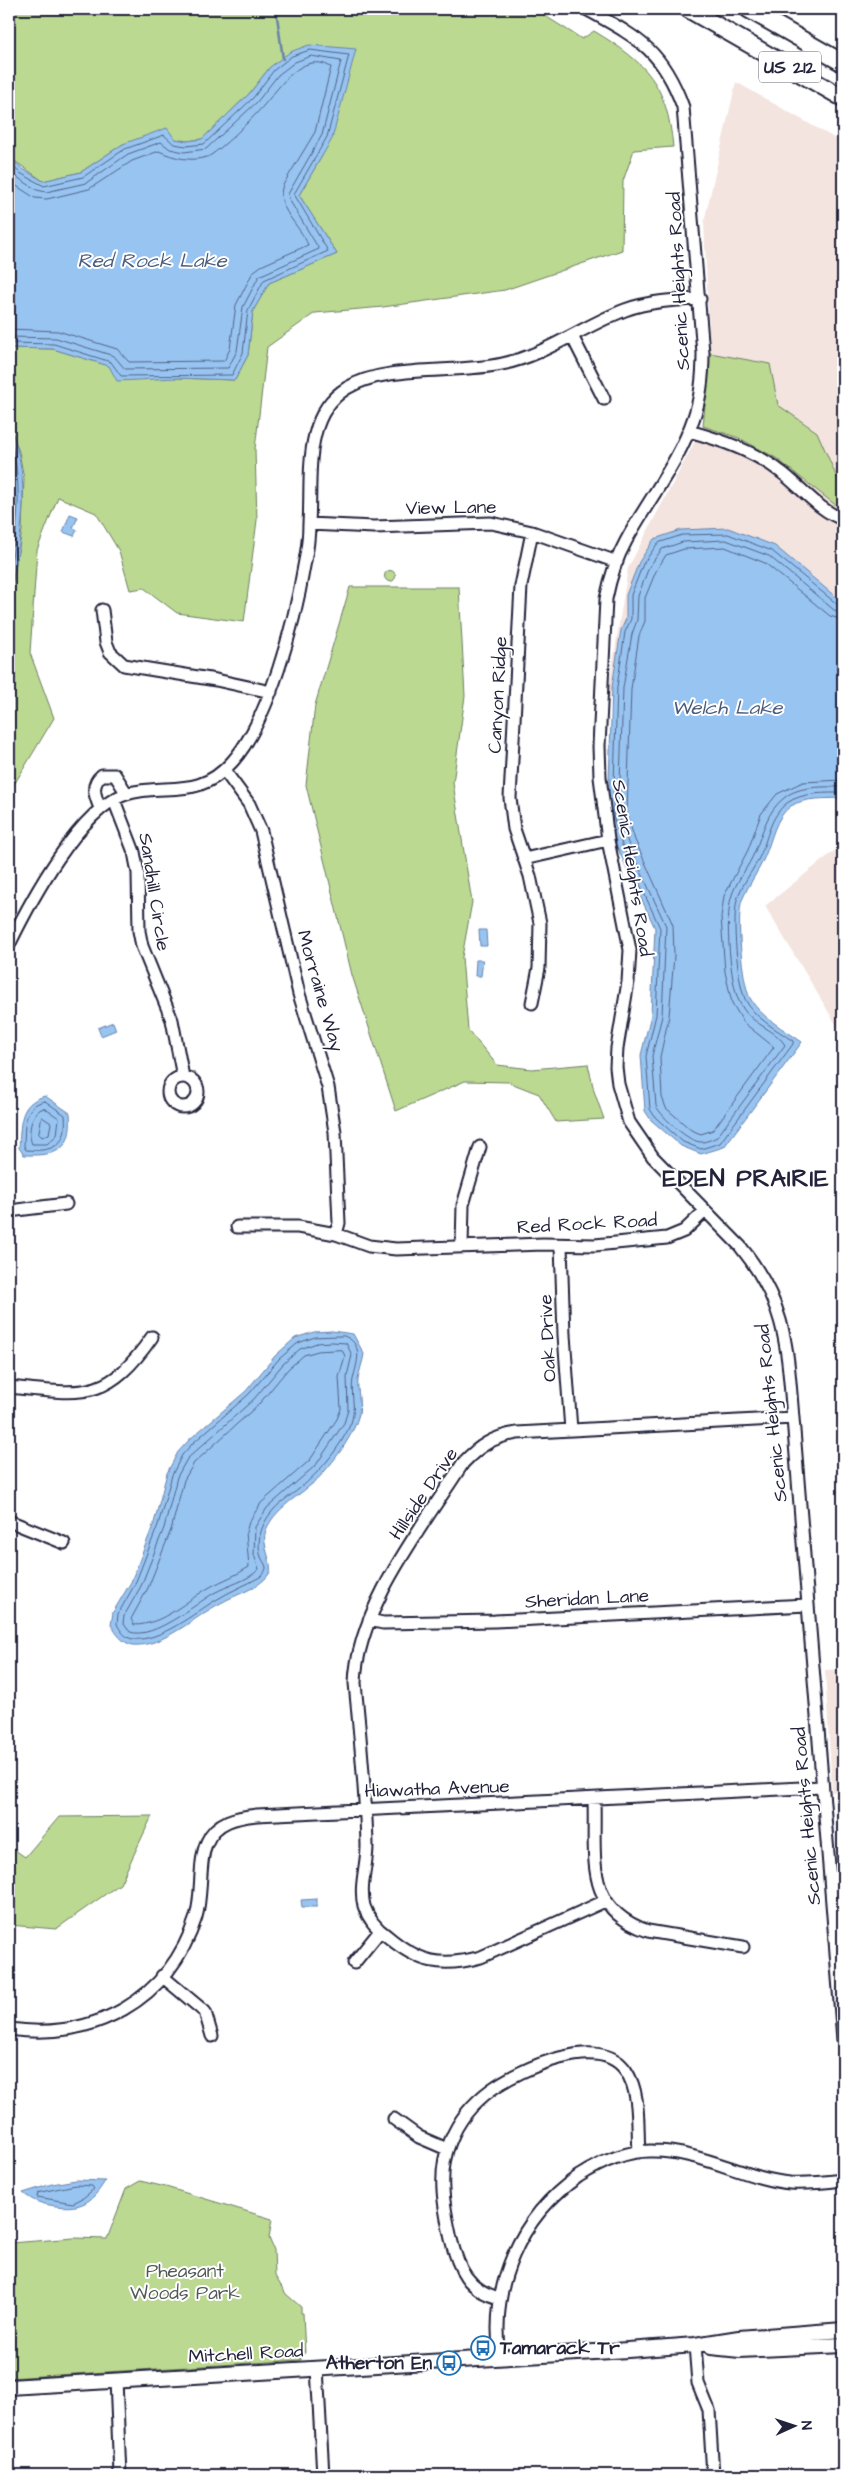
<svg xmlns="http://www.w3.org/2000/svg" width="852" height="2484" viewBox="0 0 852 2484" font-family="'Architects Daughter',sans-serif">
<style>
.built{fill:#f4e4df}
.green{fill:#bbd991;stroke:#6e7e66}
.water{fill:#98c4f2;stroke:#6983a9}
.lines{fill:none;stroke-linecap:round;stroke-linejoin:round}
.shore{stroke:#516384;stroke-width:1}
.stream{stroke:#6983a9;stroke-width:2.5}
.minor-casing{stroke:#22223b;stroke-width:15}
.major-casing{stroke:#22223b;stroke-width:18}
.highway-casing{stroke:#22223b;stroke-width:20}
.minor{stroke:#fff;stroke-width:11}
.major{stroke:#fff;stroke-width:14}
.highway{stroke:#fff;stroke-width:16}
.labels{text-anchor:middle;dominant-baseline:central;stroke-width:4;stroke-linejoin:round;paint-order:stroke}
.shield{fill:#fff;stroke:#646476;stroke-width:1}
.shield-label{font-size:18px;font-weight:bold;fill:#22223b}
.street-label{font-size:19px;fill:#22223b;stroke:#fff}
.park-label{font-size:19px;fill:#505955;stroke:#fff}
.poi-label{font-size:19px;font-weight:bold;fill:#22223b;stroke:#fff;text-anchor:start}
.water-label{font-size:20px;font-style:italic;fill:#4b5b7b;stroke:#fff}
.district-label{font-size:24px;font-weight:bold;letter-spacing:1px;fill:#22223b;stroke:#fff}
</style>
<rect width="100%" height="100%" fill="#fff"/>
<filter id="ink" filterUnits="userSpaceOnUse"><feTurbulence type="fractalNoise" baseFrequency=".02" numOctaves="2"/><feDisplacementMap in="SourceGraphic" scale="10" xChannelSelector="R" yChannelSelector="G"/><feConvolveMatrix kernelMatrix="1 2 1 2 8 2 1 2 1" color-interpolation-filters="sRGB"/></filter>
<g filter="url(#ink)">
<path class="built" d="M736,82L843,143V686L607,699L628,568L703,426L710,353L704,222Z
M843,844V1036L765,906Z
M843,1669V1791L832,1792L825,1670Z"/>
<path class="green" d="M9,9H534L582,39L594,31C647,63 667,84 673,147L634,150L623,181L622,250L505,290L383,307L315,313L267,347L255,449L257,520L244,622L177,613L144,588L130,590L119,551L96,513L58,497L37,550L30,653L54,718L9,793V601L22,531L24,479L19,452L9,424V348L53,349L110,366L176,378L235,380L248,355L253,311L269,283L337,254L299,195L322,156L270,67L249,94L202,139L187,141L175,139L123,144L81,172L43,181L9,157Z
M710,353L770,364L778,405L817,432L843,491V511L776,458L739,438L703,426Z
M384.5 576a5.5 5.5 0 1 1 11 0a5.5 5.5 0 1 1-11 0Z
M350,587H459L465,696L453,783L472,902L462,957L468,1030L497,1065L532,1069L588,1064L594,1091L604,1119L556,1122L539,1094L508,1082L465,1081L396,1111L352,975L306,785L315,705Z
M152,1816L120,1884L56,1929L9,1925V1846L25,1857L59,1817Z
M140,2181L166,2187L272,2219L269,2238L274,2250L275,2276L286,2294L301,2307V2313H303L305,2354L301,2355V2360L9,2378V2241L11,2243L74,2238L107,2239L126,2189Z"/>
<path class="water" d="M309,45L356,49L332,139L299,195L337,254L269,283L253,311L248,355L235,380L176,378L117,381L109,366L53,349L9,348V157L23,169L43,181L81,172L123,144L167,128L175,139L187,141L202,139L249,94L270,67L290,52Z
M9,424C34,484 20,540 9,601Z
M70,514L78,517L73,528L77,530L74,536L63,532Z
M728,528L775,546L843,603V798C827,799 805,797 791,806C775,817 772,840 765,856C759,871 748,885 742,900C736,916 742,983 750,998C760,1017 784,1029 802,1042L724,1147L701,1154L681,1146L651,1120L645,1111L641,1055L651,1015L655,928L617,847L608,816L612,687L621,630L626,619V595L639,562L654,539L681,530Z
M479,930H486L487,946H480Z
M476,960H483L481,976H475Z
M113,1022L116,1030L101,1036L98,1028Z
M45,1096L70,1113C73,1151 57,1156 24,1155L19,1148C21,1125 18,1103 45,1096Z
M332,1331L353,1334L364,1354C363,1362 359,1371 358,1380C357,1391 361,1402 359,1414C354,1434 338,1456 324,1472C307,1493 277,1504 266,1530C260,1544 275,1565 269,1574C259,1589 236,1594 221,1603C197,1615 162,1648 133,1645C122,1643 116,1633 111,1625L113,1612L131,1582L154,1523L167,1473L178,1452L190,1439L246,1391L275,1356L295,1338L314,1332Z
M317,1899V1907H302L301,1900Z
M76,2180L105,2181C92,2203 81,2209 56,2206C42,2204 34,2202 23,2193L52,2184Z"/>
<g class="lines">
<path class="shore" d="M9,163L20,173L44,186L83,177L125,149L164,135L174,144L186,146L204,144L253,98L274,70L292,56L310,50L349,55L327,137L294,194L328,251L264,280L248,310L243,353L232,375L121,376L111,362L54,344L9,343
M9,172L37,190L46,192L86,183L128,154L161,142L170,149L184,152L206,149L257,102L278,75L295,62L311,56L341,61L322,135L288,194L290,201L319,249L259,276L243,307L237,351L228,368L125,369L114,356L56,338L9,337
M9,181L35,198L47,199L89,189L132,161L159,151C174,158 190,162 207,157C217,154 256,115 264,105C280,87 302,50 331,67L315,132L283,185C274,207 301,226 308,245L261,266L253,272L236,305L230,349L224,361L129,362L117,349L58,331L9,329
M9,437C24,482 18,527 9,573
M9,459L12,480L9,540
M843,606L838,605L772,551L728,534L682,535L658,543L643,564L631,595V619L625,632L617,687L613,816L622,845L660,928L656,1015L646,1056L650,1109L655,1117L683,1142L701,1149L720,1143L793,1044V1041C776,1029 754,1018 745,999C737,981 732,919 737,900C741,885 753,871 760,856C768,838 770,816 787,803C802,792 826,793 843,793
M843,613L834,610L769,556L726,540L683,542L662,549L649,567L638,596L637,620L632,634L623,688L619,815L628,843L666,926L662,1016L652,1056L656,1106C662,1117 689,1143 702,1142C706,1142 713,1139 717,1137L785,1045C774,1027 750,1026 739,1001C730,982 725,919 731,898C735,882 749,867 755,851C763,832 767,811 784,798C799,785 825,787 843,787
M843,620L830,616L765,563L725,547L684,549L666,555L656,571L645,598V621L639,636L631,689L627,815L635,840L673,925L674,956L669,1016L660,1057L662,1097L666,1108L691,1130L701,1134L713,1130L774,1047L744,1023L732,1003L725,972L721,917L724,896L748,850L761,814L777,794L803,782L843,780
M45,1101L65,1115C68,1146 53,1152 26,1150L24,1146C25,1129 22,1105 45,1101Z
M44,1108L59,1118L57,1135L47,1144H32C27,1133 31,1111 44,1108Z
M42,1117L51,1123L49,1134L42,1137L39,1134Z
M344,1336C363,1343 358,1360 354,1375C349,1391 357,1407 351,1423C341,1447 319,1473 299,1489C289,1497 278,1503 270,1514C261,1526 256,1542 261,1557C262,1560 265,1563 266,1567C266,1571 263,1574 260,1577C246,1585 230,1591 216,1600C194,1613 160,1642 133,1639C125,1638 120,1630 117,1624L118,1614L135,1584L158,1525L172,1475L182,1455L193,1443L249,1394L279,1359L298,1343L315,1337Z
M332,1342L346,1343L352,1355L347,1376L348,1410L344,1423L316,1465L267,1508L255,1527L254,1555L259,1569C248,1581 228,1585 214,1593C195,1604 154,1640 130,1632L123,1623L124,1616L141,1586L164,1528L177,1477L187,1459L254,1399L283,1364L300,1349L317,1343Z
M342,1350L345,1356L339,1377L341,1409L337,1419L310,1460L261,1503L249,1522L246,1532L249,1567C237,1575 223,1580 210,1587C187,1600 163,1625 134,1625L131,1619L148,1588L171,1530L184,1480L194,1463L259,1404L288,1369L304,1355L318,1351Z
M76,2185L92,2186L94,2189L83,2198L73,2203L37,2197L38,2193Z"/>
<path class="stream" d="M276,9L283,59"/>
<g class="minor-casing">
<path id="minor" d="M586,9C638,38 662,49 683,107L703,353C703,375 701,397 694,417C679,462 648,500 626,541C616,559 610,579 606,599L599,746L600,777L608,840L630,950L628,982L617,1048L616,1067L618,1084L629,1122L653,1157L740,1246C787,1304 787,1347 793,1418L843,2040
M572,336L604,399
M689,431C721,440 754,451 781,472C800,486 820,512 843,519
M309,524L374,527L491,523L532,532L617,562
M102,610L106,642L110,652L124,665L216,680L271,692
M224,770L249,804L261,831L299,994L328,1087L335,1132L339,1223L336,1234
M114,800L134,852L138,873L139,931L142,946L172,1020L183,1077
M100,808C95,796 90,785 102,775H115L127,794
M524,859L608,840
M9,945C30,902 79,809 126,794C165,782 198,801 232,762C269,721 295,621 304,566C307,552 309,537 309,523C312,478 302,415 347,388C386,364 456,374 502,364C546,355 583,326 625,310C649,301 675,300 700,299
M532,1003L539,968L540,923L530,876L514,829L510,798L521,586L532,532
M168 1092a15 15 0 1 1 30 0a15 15 0 1 1-30 0Z
M9,1211L66,1204
M237,1227H298L336,1234L369,1246L396,1249L543,1244L595,1245L667,1238L684,1231L705,1211
M561,1245L564,1335L571,1430
M462,1246L463,1205L480,1147
M9,1387C82,1394 106,1403 152,1337
M9,1521L64,1543
M369,1620L383,1623L495,1621L807,1605
M594,1800C596,1857 583,1909 648,1931L743,1947
M605,1901L481,1957C441,1968 419,1963 387,1936C377,1929 368,1918 364,1906C359,1886 367,1866 367,1846C366,1792 360,1737 355,1683C357,1608 423,1526 463,1463C479,1446 493,1437 517,1433L793,1418
M354,1963L380,1931
M162,1976L205,2012L212,2036
M9,2029C93,2041 169,2001 196,1917C203,1894 198,1861 207,1842C216,1821 237,1817 257,1815L822,1787
M394,2119L419,2137L447,2149
M500,2298C468,2291 458,2268 451,2239C444,2207 437,2173 450,2142C458,2121 474,2102 492,2089C520,2069 601,2032 626,2071C641,2093 637,2127 639,2152
M695,2345L698,2383L709,2410L713,2475
M500,2357C490,2286 519,2217 579,2176C601,2162 627,2150 653,2151C702,2151 745,2179 790,2183C807,2184 826,2182 843,2180
M317,2368L323,2475
M116,2380L120,2475"/>
</g>
<g class="major-casing">
<path id="major" d="M711,2347L740,2350L843,2345
M9,2387L628,2350L695,2345L739,2338L843,2330"/>
</g>
<g class="highway-casing">
<path id="highway" d="M688,9L843,98
M748,9L843,63"/>
</g>
<use href="#minor" class="minor"/>
<use href="#major" class="major"/>
<use href="#highway" class="highway"/>
</g>
</g>
<defs>
<g id="bus-ring" transform="scale(1.25)"><circle r="9.5" fill="#fff" stroke="#1f6fb2" stroke-width="1.5"/><path d="M-5-6H5V4H4V6H2V4H-2V6H-4V4H-5ZM-3.5-4V0h7V-4ZM-3.5 1.2v1.5H-2V1.2ZM2 1.2v1.5H3.5V1.2Z" fill="#1f6fb2"/></g>
</defs>
<g fill-rule="evenodd">
<use href="#bus-ring" x="483" y="2348"/>
<use href="#bus-ring" x="449" y="2363"/>
</g>
<g class="labels">
<rect class="shield" x="759" y="51.5" width="62" height="31" rx="4"/>
<g class="shield-label">
<text x="790" y="67">US 212</text>
</g>
<g class="street-label">
<text transform="translate(679 281) rotate(-93)">Scenic Heights Road</text>
<text transform="translate(451 508) rotate(-1)">View Lane</text>
<text transform="translate(498 695) rotate(-87)">Canyon Ridge</text>
<text transform="translate(632 868) rotate(81)">Scenic Heights Road</text>
<text transform="translate(154 892) rotate(81)">Sandhill Circle</text>
<text transform="translate(320 991) rotate(74)">Morraine Way</text>
<text transform="translate(587 1224) rotate(-3)">Red Rock Road</text>
<text transform="translate(548 1338) rotate(-93)">Oak Drive</text>
<text transform="translate(772 1413) rotate(-96)">Scenic Heights Road</text>
<text transform="translate(424 1494) rotate(-56)">Hillside Drive</text>
<text transform="translate(587 1599) rotate(-3)">Sheridan Lane</text>
<text transform="translate(437 1789) rotate(-2)">Hiawatha Avenue</text>
<text transform="translate(807 1816) rotate(-95)">Scenic Heights Road</text>
<text transform="translate(246 2354) rotate(-3)">Mitchell Road</text>
</g>
<g class="park-label">
<text x="185" y="2271">Pheasant<tspan x="185" dy="22">Woods Park</tspan></text>
</g>
<g class="poi-label">
<text x="500" y="2348">Tamarack Tr</text>
<text x="432" y="2363" text-anchor="end">Atherton En</text>
</g>
<g class="water-label">
<text x="152" y="261">Red Rock Lake</text>
<text x="727" y="708">Welch Lake</text>
</g>
<g class="district-label">
<text x="746" y="1179">EDEN PRAIRIE</text>
</g>
</g>
<rect width="852" height="2484" fill="none" stroke="#fff" stroke-width="30"/>
<rect x="15" y="15" width="822" height="2454" fill="none" stroke="#22223b" stroke-width="2" filter="url(#ink)"/>
<g transform="translate(794 2426) rotate(87)" stroke="#ffffff" stroke-width="4" paint-order="stroke">
<path d="M0-4L9 19L0 12L-9 19Z" fill="#22223b"/>
<text y="-8" font-size="14" font-weight="bold" text-anchor="middle" fill="#22223b">N</text>
</g>
</svg>
